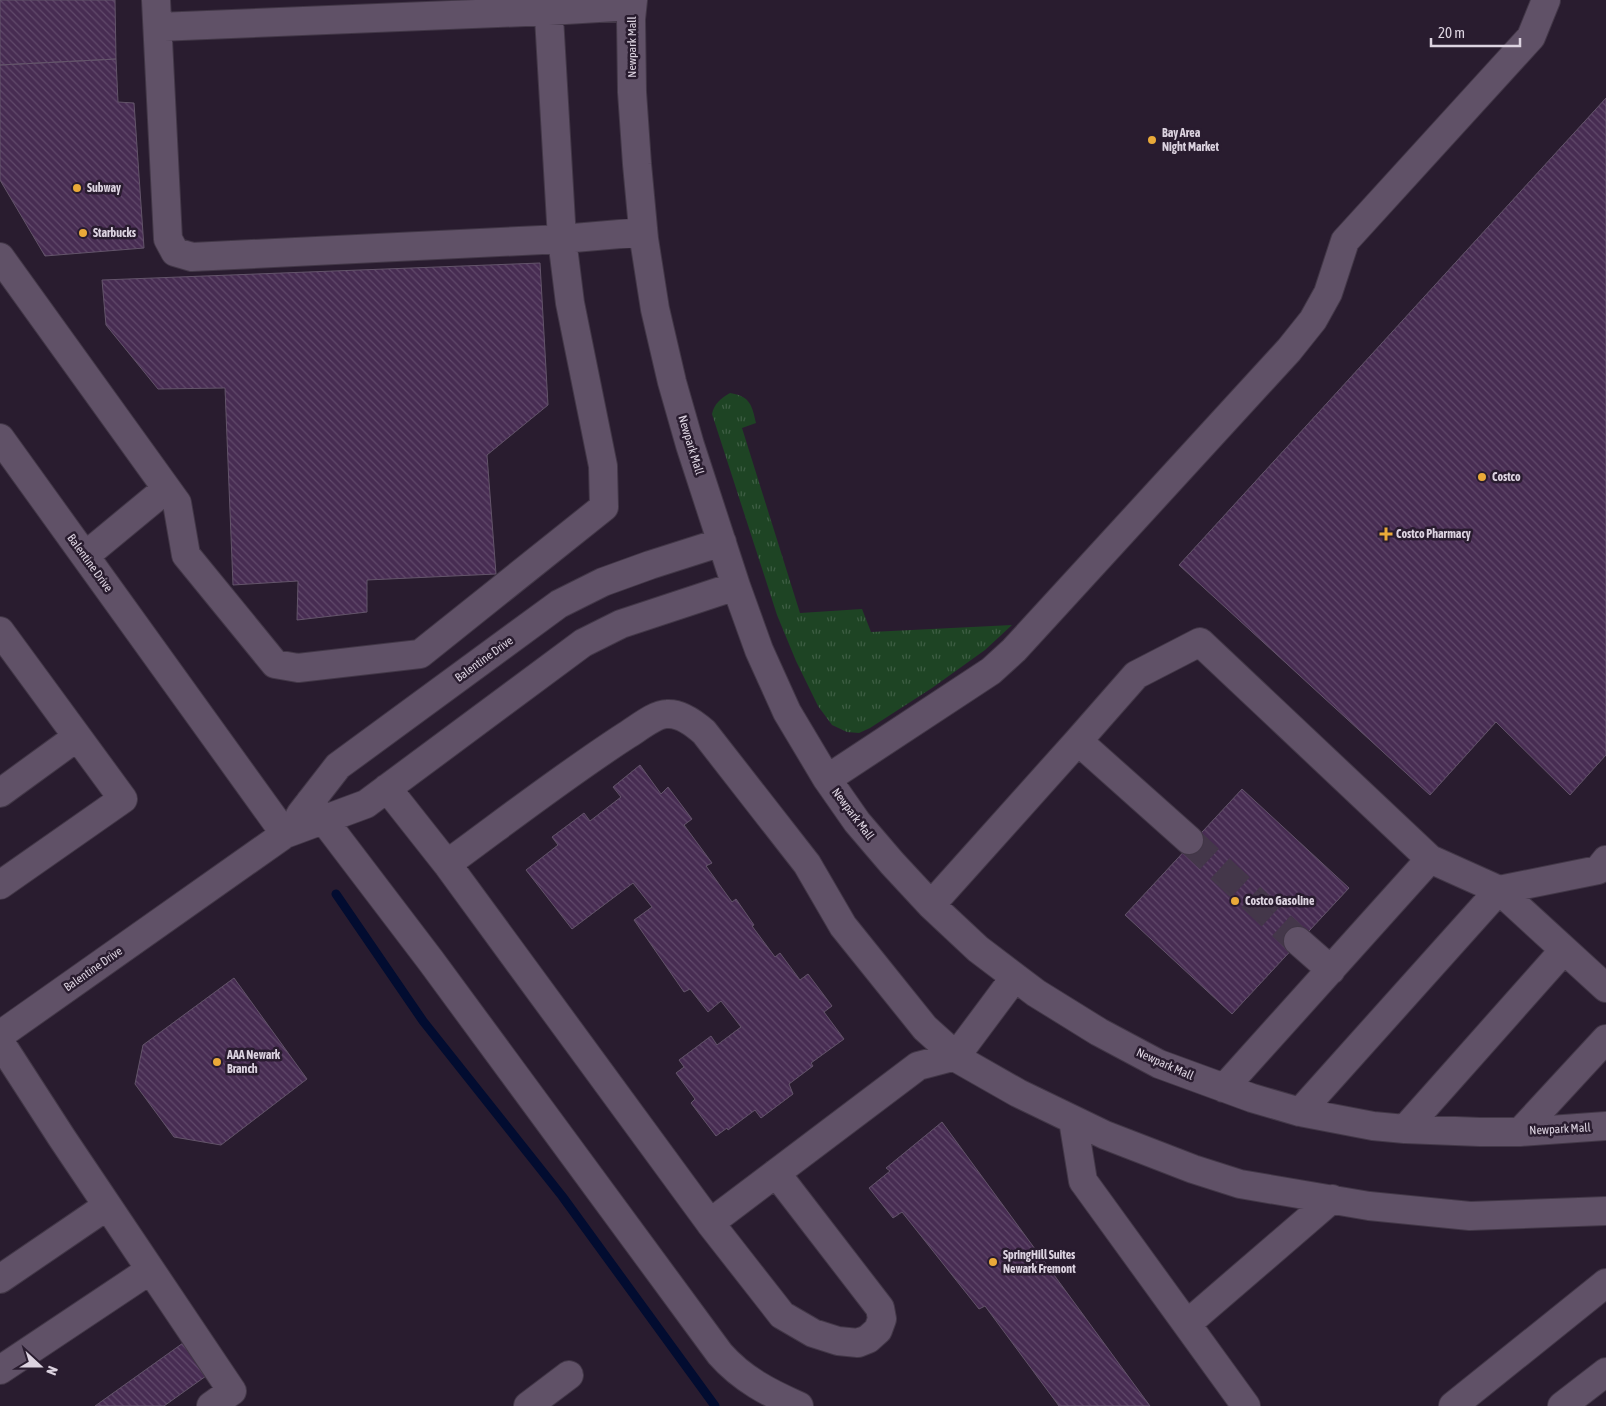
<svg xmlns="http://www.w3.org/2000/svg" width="1606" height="1406" viewBox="0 0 1606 1406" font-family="'Asap Condensed',sans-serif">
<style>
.grass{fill:url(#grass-tufts)}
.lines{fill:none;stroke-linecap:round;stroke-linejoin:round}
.stream{stroke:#020c30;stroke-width:9}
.building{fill:url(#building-back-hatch);stroke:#63546a}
.minor-tunnel{stroke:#44374a;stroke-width:28;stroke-dasharray:28 14;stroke-linecap:butt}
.minor-casing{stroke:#423747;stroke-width:30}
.minor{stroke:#605167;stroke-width:28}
.poi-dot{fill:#eaaa39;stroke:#291c2f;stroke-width:2}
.labels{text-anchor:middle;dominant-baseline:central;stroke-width:5;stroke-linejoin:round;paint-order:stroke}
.street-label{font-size:12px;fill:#dcd3e0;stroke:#291c2f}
.poi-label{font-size:12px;font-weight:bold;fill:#dcd3e0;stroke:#291c2f;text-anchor:start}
</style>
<defs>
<pattern id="grass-tufts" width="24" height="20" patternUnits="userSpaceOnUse" patternTransform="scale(1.25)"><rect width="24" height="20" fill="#1e4424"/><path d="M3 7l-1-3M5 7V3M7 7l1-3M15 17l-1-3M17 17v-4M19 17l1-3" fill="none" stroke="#3e5e44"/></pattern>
<pattern id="building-back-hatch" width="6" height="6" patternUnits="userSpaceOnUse" patternTransform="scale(1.25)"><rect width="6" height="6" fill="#472c52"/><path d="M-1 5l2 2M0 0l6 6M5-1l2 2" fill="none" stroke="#614a6b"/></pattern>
</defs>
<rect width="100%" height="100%" fill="#291c2f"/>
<path class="grass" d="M730,393C750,396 752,405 756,423L742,428L800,613L862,609L871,632L1012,625L985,650L932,688L870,728L859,733L847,732L832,725L818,706L796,661L777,615L712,414C714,404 721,398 730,393Z"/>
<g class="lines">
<path class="stream" d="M336,894L423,1021L562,1196L715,1406"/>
</g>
<path class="building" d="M0,0H115L116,59L0,65Z
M116,59L118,102L134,103L144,248L45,256L0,180V65Z
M1606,98V755L1570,795L1496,722L1430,795L1179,565Z
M540,263L548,405L487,455L496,574L367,580V612L297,620L298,581L233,585L225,388L158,389L106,325L102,280Z
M640,765L661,794L668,787L692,819L684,825L712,863L706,866L732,902L736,899L754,925L752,926L775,957L780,953L800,980L808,974L832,1006L824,1012L844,1039L811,1063L813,1066L789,1084L793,1094L761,1118L755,1110L728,1130L727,1128L716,1136L691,1103L695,1099L676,1073L684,1067L679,1060L711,1036L717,1045L741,1027L721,1001L708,1012L690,989L684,992L634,920L652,907L633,883L572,929L526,870L558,845L552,837L584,813L590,821L621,797L613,787Z
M1242,789L1349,888L1232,1014L1125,915Z
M234,978L307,1079L221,1145L174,1137L135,1084L143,1045Z
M942,1122L1150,1406H1059L985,1306L979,1309L902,1212L893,1218L869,1188L890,1171L886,1168Z
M183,1343L206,1376L164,1406H95Z"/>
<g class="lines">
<path class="minor-tunnel" d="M1189,840L1298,941"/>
<g class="minor-casing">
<path id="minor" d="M548,0L562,239L643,232
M633,0L631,19L632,92L637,164L644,239L655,309L672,382L690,445L736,586L759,650L787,712L827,779L857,822L892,863L931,905L978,949L1036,993L1099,1032L1159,1064L1252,1098L1300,1112L1373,1126L1405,1129L1480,1132H1520L1606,1126
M158,27L549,11L632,6
M0,257L177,503L186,555L275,664L298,668L420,654L604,507L603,466L570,303L562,239L192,257L175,252L168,239L156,0
M0,438L285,834
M85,556L166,489
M0,631L123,799L0,885
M1078,741L1189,840
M827,779L991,671L1014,650L1289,350L1313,320L1328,293L1345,241L1531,37L1546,0
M387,788L447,864
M0,793L77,737
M310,802L431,961L720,1354C742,1379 769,1393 799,1406
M300,815L338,766L559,604L603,582L650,565L722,542
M1430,859L1499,890L1598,870L1606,860
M931,905L1078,741L1136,675L1200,642L1430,859L1224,1088
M1298,941L1331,970
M1015,977L956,1056L918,1066L710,1223L447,864C506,821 565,775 627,735C637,729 655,714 667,714C680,713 695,724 704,732L807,864L843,926L925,1028L956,1056L960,1060L1018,1093L1105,1135L1193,1169L1240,1184L1369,1206L1470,1216L1606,1211
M0,1035L285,834L366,804L583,643L621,624L736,586
M0,1042L62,1138L232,1391L211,1406
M1300,1112L1499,890L1606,988
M1073,1120L1083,1181L1246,1406
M1405,1129L1564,950
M1520,1132L1606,1039
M710,1223L782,1315L813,1333L838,1341L858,1343L868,1339L878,1330L882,1319L880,1308L776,1173
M0,1279L107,1206
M1187,1324L1332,1199
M0,1370L150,1270
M528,1406L569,1375
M1453,1406L1606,1283
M1562,1406L1606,1372"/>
</g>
<use href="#minor" class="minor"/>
</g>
<g class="poi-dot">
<circle cx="1152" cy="140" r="5"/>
<circle cx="77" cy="188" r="5"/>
<circle cx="83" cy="233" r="5"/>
<circle cx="1482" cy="477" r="5"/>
<path d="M1383.5 526.5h5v5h5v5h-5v5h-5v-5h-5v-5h5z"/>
<circle cx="1235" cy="901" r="5"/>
<circle cx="217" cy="1062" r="5"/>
<circle cx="993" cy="1262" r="5"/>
</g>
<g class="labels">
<g class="street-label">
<text transform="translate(632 47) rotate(-90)">Newpark Mall</text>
<text transform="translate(691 445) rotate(73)">Newpark Mall</text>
<text transform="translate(90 563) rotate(54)">Balentine Drive</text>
<text transform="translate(484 659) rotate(-36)">Balentine Drive</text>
<text transform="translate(853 814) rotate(53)">Newpark Mall</text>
<text transform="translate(93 969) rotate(-35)">Balentine Drive</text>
<text transform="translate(1165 1064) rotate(24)">Newpark Mall</text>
<text transform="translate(1560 1129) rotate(-3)">Newpark Mall</text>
</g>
<g class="poi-label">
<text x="1162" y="133">Bay Area<tspan x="1162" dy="14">Night Market</tspan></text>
<text x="87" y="188">Subway</text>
<text x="93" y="233">Starbucks</text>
<text x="1492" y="477">Costco</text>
<text x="1396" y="534">Costco Pharmacy</text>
<text x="1245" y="901">Costco Gasoline</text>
<text x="227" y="1055">AAA Newark<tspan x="227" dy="14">Branch</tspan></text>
<text x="1003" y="1255">SpringHill Suites<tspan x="1003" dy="14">Newark Fremont</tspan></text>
</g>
</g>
<g transform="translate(40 1366) rotate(111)" stroke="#291c2f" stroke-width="4" paint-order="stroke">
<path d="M0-4L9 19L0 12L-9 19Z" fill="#dcd3e0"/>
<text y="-8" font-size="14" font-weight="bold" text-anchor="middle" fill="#dcd3e0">N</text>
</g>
<path d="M1431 38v8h89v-8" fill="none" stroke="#dcd3e0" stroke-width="2.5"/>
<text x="1438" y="38" font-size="15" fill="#dcd3e0" stroke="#291c2f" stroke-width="4" paint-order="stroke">20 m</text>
</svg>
